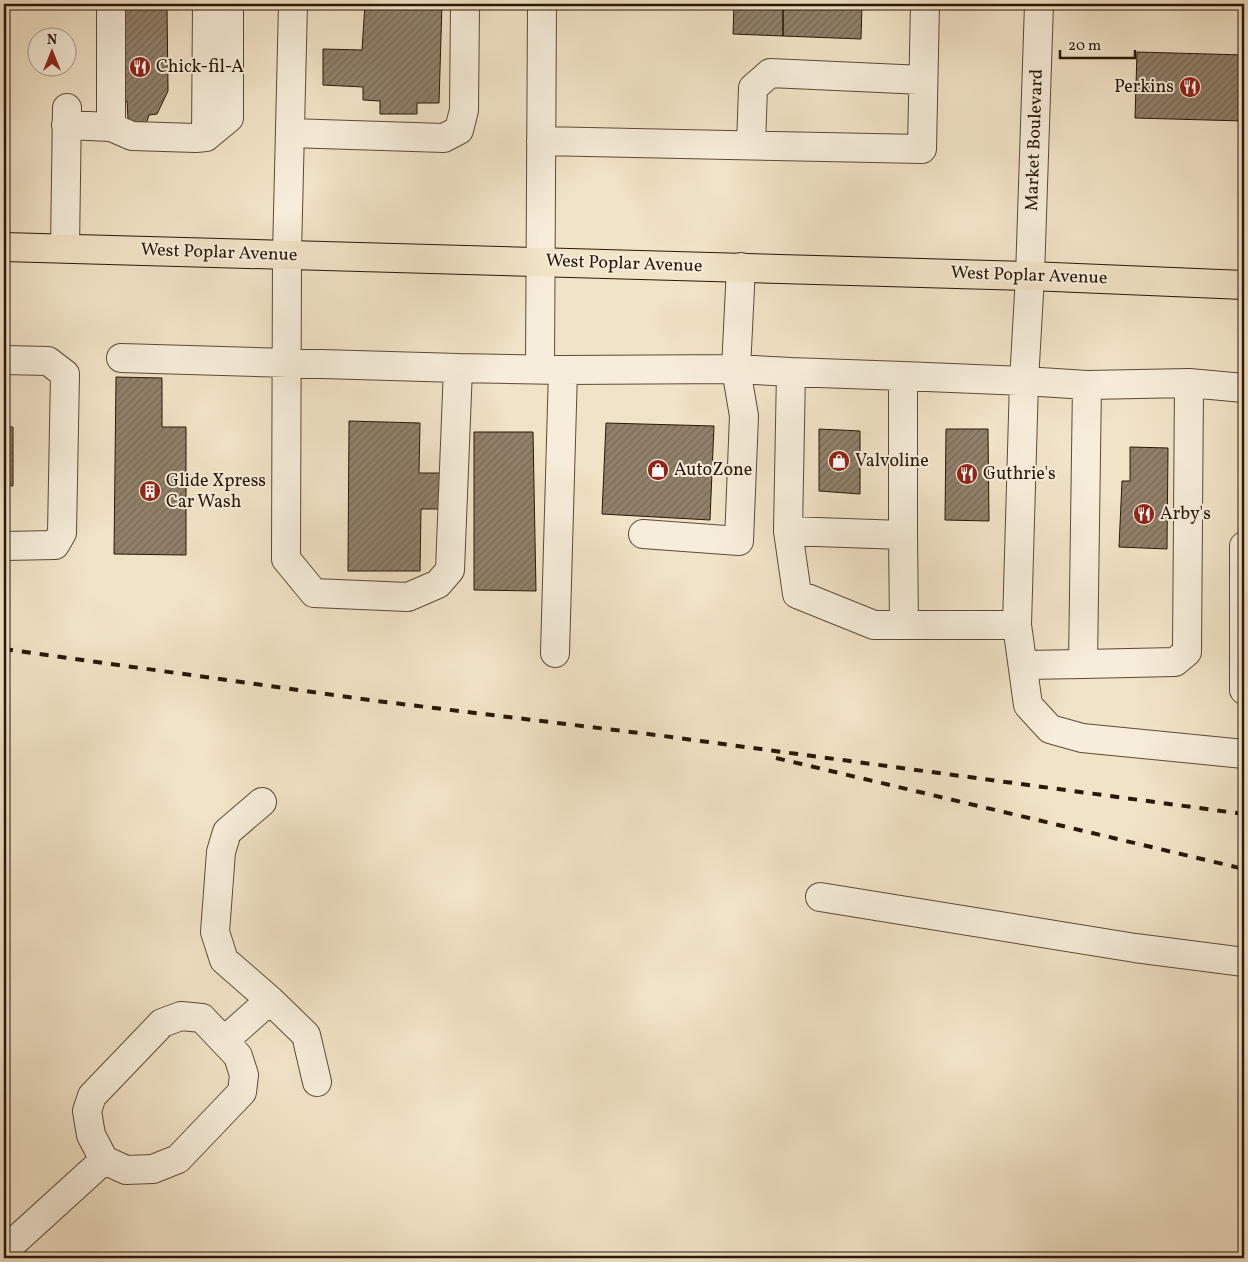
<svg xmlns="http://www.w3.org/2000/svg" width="1248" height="1262" viewBox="0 0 1248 1262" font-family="Vollkorn,serif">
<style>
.building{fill:url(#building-hatch);stroke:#2a1709}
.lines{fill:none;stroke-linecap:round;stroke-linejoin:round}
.minor-casing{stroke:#5c4a38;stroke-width:30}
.major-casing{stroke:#2a1709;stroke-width:30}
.minor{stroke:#f6edda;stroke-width:28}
.major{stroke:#f1e3c6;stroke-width:28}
.rail{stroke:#2a1709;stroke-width:4;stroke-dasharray:9 9;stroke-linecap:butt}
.labels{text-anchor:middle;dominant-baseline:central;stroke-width:4;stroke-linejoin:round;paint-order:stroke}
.poi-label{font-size:18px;fill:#2a1709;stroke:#f6edda;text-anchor:start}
.street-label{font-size:18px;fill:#2a1709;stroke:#f6edda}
</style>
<defs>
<pattern id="building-hatch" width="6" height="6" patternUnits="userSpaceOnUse" patternTransform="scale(1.25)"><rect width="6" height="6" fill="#91816b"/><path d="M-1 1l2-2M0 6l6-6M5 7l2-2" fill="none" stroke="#776956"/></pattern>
</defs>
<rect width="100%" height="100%" fill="#f1e3c6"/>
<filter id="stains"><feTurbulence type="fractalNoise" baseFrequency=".004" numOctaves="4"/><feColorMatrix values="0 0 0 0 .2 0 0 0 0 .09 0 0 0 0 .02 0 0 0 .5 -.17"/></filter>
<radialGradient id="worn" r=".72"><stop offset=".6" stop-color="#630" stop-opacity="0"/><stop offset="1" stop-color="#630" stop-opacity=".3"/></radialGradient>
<path class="building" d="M142,4H160V8L167,7L168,91L157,114L149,115L147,121L143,124L130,123L128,119L127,101H115V8L142,7Z
M365,4H442L439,103H417V114H380V101L363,100V87L323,85V49L362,50Z
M734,4H783V36L733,34Z
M783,4H862L861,39L783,36Z
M1137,52L1244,55V121L1135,118Z
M116,377L162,378V427H186V555L114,554Z
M349,421L420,423L419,473H443V509H421L420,571H348Z
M606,423L714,426L710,520L602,514Z
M4,427H13V486L4,485Z
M819,429L860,431V494L819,491Z
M946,429H988L989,521L945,520Z
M474,432H533L536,591L474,590Z
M1130,447L1168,448L1167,549L1119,547L1122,481H1130Z"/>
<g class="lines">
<g class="minor-casing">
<path id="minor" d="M111,4V127
M293,4L287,254L286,559L314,593L408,597L438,584L450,570L458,368L563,370L555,653
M66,125L111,127L132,136L196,138L206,137L229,118V4
M290,133L444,138L459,130L464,110L465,4
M206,137L207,4
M541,141L922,149L925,4
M751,145L753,88L770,73L923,80
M65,248L67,108
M121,358L458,368
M4,360L48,361L65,374L62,533L55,545L4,546
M540,369L542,4
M563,370L736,369L741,267
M903,376L1024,381L1030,276L1039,4
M1087,385L1189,383L1244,388
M788,531L903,535V376L791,372
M643,534L739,541L744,416L736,369L791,372L788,531L797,594L874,625H1017
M903,535L904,624
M1244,546V690
M1083,664L1175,662L1187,652L1189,383
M1023,665L1083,664L1087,385L1024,381L1017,625L1028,705L1050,729L1082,738L1244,754
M820,897L1135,948L1244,962
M270,1000L306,1035L317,1082
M181,1016L202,1018L238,1056L244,1075L242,1092L178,1159L153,1169L126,1170L104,1160L91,1135L87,1111L92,1096L162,1023Z
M224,1041L270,1000L224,960L215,932L221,852L227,832L262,802
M4,1251L104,1160"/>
</g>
<g class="major-casing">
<path id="major" d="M4,247L1030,276L1244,285"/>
</g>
<use href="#minor" class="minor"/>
<use href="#major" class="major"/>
<path class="rail" d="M4,649L377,701L656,735L1244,814
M776,758L1244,869"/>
</g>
<defs>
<g id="restaurant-disc" transform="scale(1.125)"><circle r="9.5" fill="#8f2418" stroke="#f6edda"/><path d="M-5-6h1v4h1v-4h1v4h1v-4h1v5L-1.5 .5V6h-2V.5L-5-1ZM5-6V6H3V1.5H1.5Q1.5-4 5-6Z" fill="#fff"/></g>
<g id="shop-disc" transform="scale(1.125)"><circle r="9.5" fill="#8f2418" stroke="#f6edda"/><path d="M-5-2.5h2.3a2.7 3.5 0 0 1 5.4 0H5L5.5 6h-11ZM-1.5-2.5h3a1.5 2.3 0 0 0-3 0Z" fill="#fff"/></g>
<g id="building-disc" transform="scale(1.125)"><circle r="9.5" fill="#8f2418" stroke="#f6edda"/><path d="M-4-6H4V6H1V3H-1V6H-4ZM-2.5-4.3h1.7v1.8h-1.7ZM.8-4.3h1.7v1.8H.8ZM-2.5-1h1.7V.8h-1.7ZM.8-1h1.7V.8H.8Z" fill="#fff"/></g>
</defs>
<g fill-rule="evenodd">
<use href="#restaurant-disc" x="140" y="67"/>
<use href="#restaurant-disc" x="1190" y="87"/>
<use href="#shop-disc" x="839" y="461"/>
<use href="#shop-disc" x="658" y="470"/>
<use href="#restaurant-disc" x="967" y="474"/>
<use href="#building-disc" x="150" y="491"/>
<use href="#restaurant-disc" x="1144" y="514"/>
</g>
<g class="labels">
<g class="poi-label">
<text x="156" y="67">Chick-fil-A</text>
<text x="1174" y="87" text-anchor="end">Perkins</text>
<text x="855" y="461">Valvoline</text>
<text x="674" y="470">AutoZone</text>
<text x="983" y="474">Guthrie's</text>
<text x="166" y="481">Glide Xpress<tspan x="166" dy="21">Car Wash</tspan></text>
<text x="1160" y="514">Arby's</text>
</g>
<g class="street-label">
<text transform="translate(1035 140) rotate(-88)">Market Boulevard</text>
<text transform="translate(219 253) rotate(2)">West Poplar Avenue</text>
<text transform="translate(624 264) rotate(2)">West Poplar Avenue</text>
<text transform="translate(1029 276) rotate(2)">West Poplar Avenue</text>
</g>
</g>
<rect width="1248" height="1262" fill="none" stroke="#f1e3c6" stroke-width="20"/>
<rect x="5" y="5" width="1238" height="1252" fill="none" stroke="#2a1709" stroke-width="2.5"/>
<rect x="10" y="10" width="1228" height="1242" fill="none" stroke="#2a1709"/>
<g transform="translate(52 52)"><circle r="24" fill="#f6edda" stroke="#a49786"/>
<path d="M0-4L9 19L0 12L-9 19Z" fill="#8f2418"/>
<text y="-8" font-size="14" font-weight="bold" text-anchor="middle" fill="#2a1709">N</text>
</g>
<path d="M1060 50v8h75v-8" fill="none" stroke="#2a1709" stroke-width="2.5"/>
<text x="1068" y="50" font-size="15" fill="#2a1709" stroke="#f6edda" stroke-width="4" paint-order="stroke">20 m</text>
<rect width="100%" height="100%" filter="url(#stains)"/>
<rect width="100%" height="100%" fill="url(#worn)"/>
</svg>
